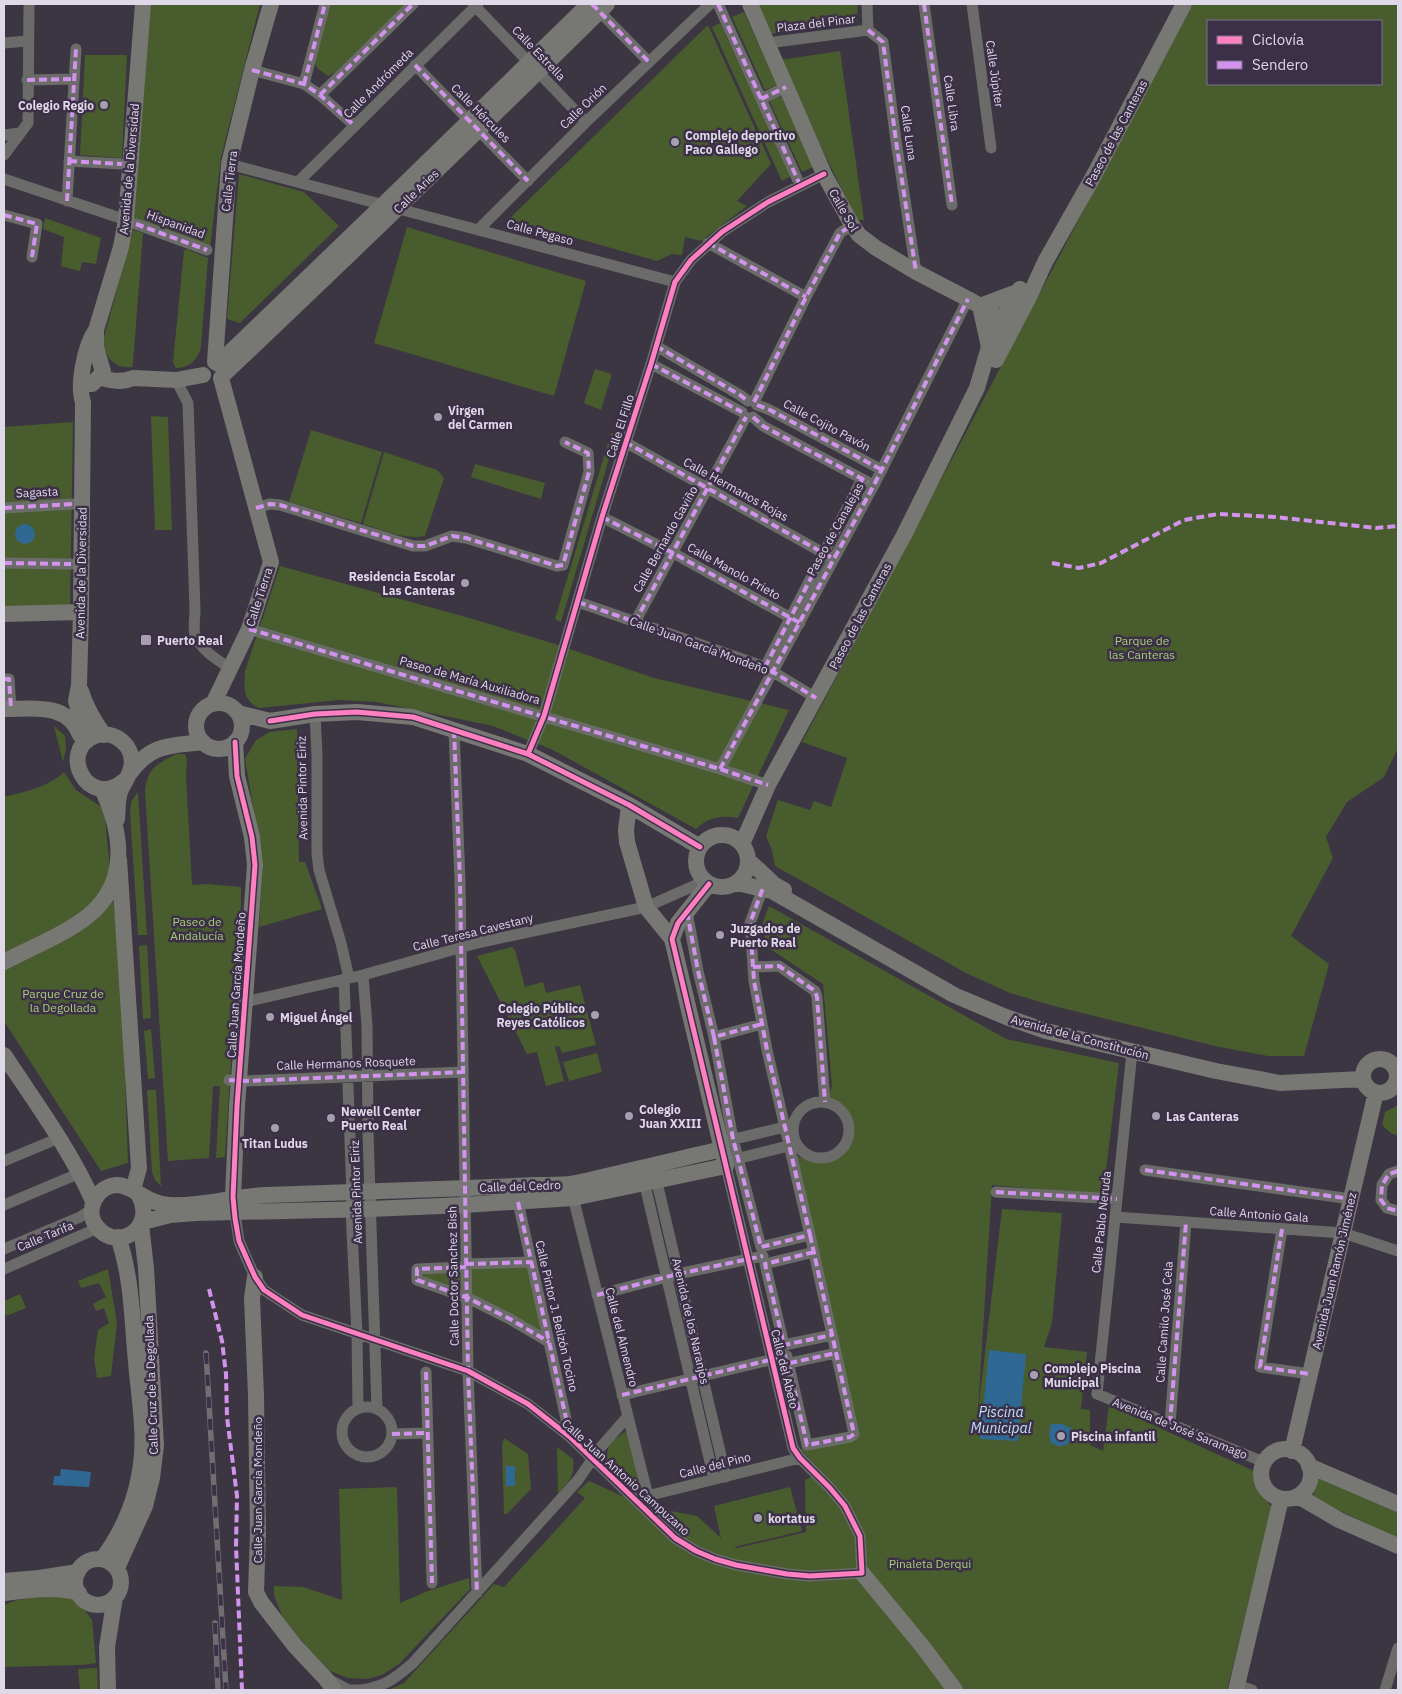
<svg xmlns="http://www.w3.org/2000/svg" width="1402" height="1694" viewBox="0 0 1402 1694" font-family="'IBM Plex Sans',sans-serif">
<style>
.green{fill:#495c2e;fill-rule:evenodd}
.water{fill:#2f6993}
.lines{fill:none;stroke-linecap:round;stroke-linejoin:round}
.street{stroke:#6b6c69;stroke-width:11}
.secondary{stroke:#777774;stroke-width:16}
.rail-casing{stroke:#716e72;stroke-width:5.5}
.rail{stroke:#3c3048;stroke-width:4;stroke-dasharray:11;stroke-linecap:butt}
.quiet{stroke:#d193ec;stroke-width:4;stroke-dasharray:8 4;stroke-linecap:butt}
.cycleway-casing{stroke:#3c3048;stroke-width:8}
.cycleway{stroke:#ff80c0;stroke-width:5}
.poi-dot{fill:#a69fad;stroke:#3c3048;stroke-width:2}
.labels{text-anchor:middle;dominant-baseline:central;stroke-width:5;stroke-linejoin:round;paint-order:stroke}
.street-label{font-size:12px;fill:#dfd8e7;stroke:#3c3048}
.poi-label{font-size:12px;font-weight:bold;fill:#dfd8e7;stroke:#3c3048;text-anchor:start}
.park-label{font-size:12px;fill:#a8ce73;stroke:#3c3048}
.water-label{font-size:14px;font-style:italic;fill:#c0e1fc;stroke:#3c3048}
</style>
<rect width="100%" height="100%" fill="#3c3642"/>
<path class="green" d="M148,4H260L221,157L210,247L132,225Z
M330,4H406L334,73L328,76L316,67L315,60Z
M758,4H858L857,21L770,34Z
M1193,4H1398V748L1384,777L1347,802L1326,837L1333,858L1291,936L1329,964L1304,1056H1268L1215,1046L1054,1006L1010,993L966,973L775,866L772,850L766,836L778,800L810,810L814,801L831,807L847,758L802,742ZM1208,21H1381V84H1208Z
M744,12L777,85L765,90L732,17Z
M720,23L791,176L782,181L712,27Z
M708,25L771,164L737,201L747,206L701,241L685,237L682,255L672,254L657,261L509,219Z
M840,51L864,220H857L821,147L781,60Z
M85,55H127L122,158L80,155Z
M781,96L813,167L802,172L769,100Z
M239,174L304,192L339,226L240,323L227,319Z
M45,218L101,238L96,264L82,262L80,271L61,266L64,237L43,229Z
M407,227L586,281L554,396L374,343Z
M133,230L143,233L133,363L132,367C114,369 105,357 103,341Z
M186,249L208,258L201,347C198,360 189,368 176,368L173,362L184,251Z
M595,369L612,374L601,410L584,403Z
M151,416L168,417L172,530H155Z
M73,422L70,607L4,608V427Z
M311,430L382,452L361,523L289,502Z
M611,433L616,435L561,622L555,619Z
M384,452L437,470L444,478L425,536C404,540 383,530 363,524Z
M475,464L545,483L541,499L471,477Z
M280,566L466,617L555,644L654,678L789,710L738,818C721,815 709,817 696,829L553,750L493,726L377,702L339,700L259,708C242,700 244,688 245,671Z
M54,726L65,736L66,749L63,762Z
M297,729L299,862H305L322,909L259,927L263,866L245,759L256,740L270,732Z
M176,754H185L187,759L186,778L192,885L207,884L241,887V904L225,1157L216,1158L220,1086H213L209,1158L168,1161L145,791C148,767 156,765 176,754Z
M64,772L76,790L104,809L122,987L128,1163L101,1171L4,1021V797C25,792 48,787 64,772Z
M138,792L147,935H138L130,813L131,802Z
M769,906L1006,1039L1119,1063L1103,1195L992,1185L978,1412L1002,1209L1062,1213L1052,1323L1044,1347L1087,1352L1081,1409L1090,1410V1445L1103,1451L1109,1405L1254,1471L1259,1492L1272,1507L1227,1690H389L404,1683L494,1584L504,1587L585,1498L577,1492L589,1481L644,1506L697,1516L721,1538L714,1506L790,1487L802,1531L734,1547L737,1548L806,1532L805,1480L820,1472L800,1449L853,1438L796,1156L819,1162H829C836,1153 847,1144 852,1134C860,1117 840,1104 828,1098L832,1086L823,984L767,947L762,925Z
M147,945L151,1018L143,1019L139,946Z
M512,947L515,950L525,987L543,982L546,993L580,985L596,1045L562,1053L559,1046L555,1047L564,1081L546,1086L537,1052L527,1054L477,956Z
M151,1029L155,1078L148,1079L144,1031Z
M597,1053L602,1072L569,1081L563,1062Z
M147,1090H156L161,1186L155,1180L152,1172Z
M1398,1105V1135L1392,1134L1382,1125L1385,1112Z
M527,1266L544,1336L472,1296L471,1268Z
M108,1269L117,1323L111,1376L97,1378L94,1359L98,1330L109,1323L104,1308L96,1311L93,1304L106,1297L99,1283L81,1288L78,1281Z
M462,1270L463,1292L421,1278L420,1273Z
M20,1294L26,1308L6,1316L4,1310V1301Z
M624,1432L628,1434L639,1482L635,1485H629L606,1460L609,1444Z
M504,1438L528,1454L531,1489L507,1514H504L502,1445Z
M557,1447L573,1459C575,1477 569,1481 558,1494Z
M1319,1479L1398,1512V1538L1312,1498Z
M397,1487L400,1603L428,1591L469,1578L470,1589L399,1664L382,1675L367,1679L348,1678L330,1671L309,1650L282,1616L274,1595V1586L303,1587L342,1600L339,1489Z
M59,1595L78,1601L92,1620L96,1663L82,1665L4,1667V1605L17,1600Z
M97,1668L98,1690H80L78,1669Z"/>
<path class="water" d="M15 534a10 10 0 1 1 20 0a10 10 0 1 1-20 0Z
M989,1350L1026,1354L1018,1441L980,1439Z
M1051,1424H1062L1071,1428L1073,1439L1066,1445L1058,1446L1051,1443L1049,1434Z
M506,1466H515V1486H506Z
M61,1469L91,1472L89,1487L53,1485L54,1476H60Z"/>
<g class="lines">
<path class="street" d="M473,4L586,122
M718,4L800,185
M867,4L868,30
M924,4L952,205
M972,4L991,148
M595,7L649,62
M868,30L883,42L896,141L916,272
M4,43L27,41
M767,43L868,30
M415,65L528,181
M252,70L304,84L320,95L355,126
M27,80L74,79
M304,84L325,4
M320,95L413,4
M761,99L786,87
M4,135L20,133
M4,155L28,123L29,4
M69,161L122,164
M229,164L675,282
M4,179L126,220
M298,182L478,4
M67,201L76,49
M4,215L37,224L32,257
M136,224L207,250
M478,230L586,122L710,4
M708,243L806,297
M656,346L740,395L748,401
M651,364L742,412
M176,380L188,403L195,610C195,618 193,628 195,635C201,650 217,660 230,668
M754,402L806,297L840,233L852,225
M757,405L770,410L882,470
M753,417L763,426L868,482
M625,442L834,559
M4,508L72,504
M256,508L270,504L280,505L413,546H425L452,536L466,538L557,566L563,565L589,472L588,453L565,442
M602,517L673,553L800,623
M4,563L71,564
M578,602L765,667L816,698
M635,622L746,417
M249,629L720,769L768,785
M765,667L862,479
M4,679H9L11,709
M315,714L317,755V853L319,870L341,943L349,978
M454,730L460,881L468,1371L477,1593
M528,754L544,716L602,517L651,364L675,282L691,260L722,232L768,202L824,174
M720,769L874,485L968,299
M687,912L698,971L714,1037L762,1024
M753,967L779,966L815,991L817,997L825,1102
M363,975L367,1026L368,1133L377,1409
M344,979L352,1193L351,1210L357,1334L358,1408
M245,1002L363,975L477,943L646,907L705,881
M714,1037L733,1139L761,1247L810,1235L767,1050L754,981L750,923L763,888
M1132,1052L1097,1394L1264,1462
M229,1080L245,1081L463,1072
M793 1130a28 28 0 1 1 56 0a28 28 0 1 1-56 0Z
M726,1141L785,1127L791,1128
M732,1160L796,1144
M4,1161L59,1138
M1145,1170L1351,1199
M1398,1171L1389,1174L1382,1185L1381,1200L1387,1208L1398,1211
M655,1174L726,1477
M643,1177L714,1479
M996,1192L1117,1199
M572,1193L648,1496
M518,1202L570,1437
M4,1205L80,1173
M234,1207L239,1241L245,1255L255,1277L264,1290L302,1315L468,1371L528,1404L570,1437L675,1538L696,1551L715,1559L736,1565L787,1574L810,1576L862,1573L860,1536L845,1506L830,1488L800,1458L793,1448L726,1166
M1115,1217L1343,1233L1398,1251
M1282,1229L1260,1367L1310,1374
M810,1235L854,1434L850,1437L807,1445L789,1366L790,1363L836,1353
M4,1249L80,1217L92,1209
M814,1252L765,1264L784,1345L832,1335
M466,1264L531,1262
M466,1267L417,1269V1280L468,1298L510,1319L549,1342
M4,1269L98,1228
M597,1295L678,1274L763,1256
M426,1372L432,1583
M622,1395L787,1356
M342 1432a25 25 0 1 1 50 0a25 25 0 1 1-50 0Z
M1170,1424L1186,1222
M392,1434L428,1433
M643,1497L800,1458
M328,1679L349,1690H361
M1237,1685L1252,1690
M361,1690C386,1686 394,1679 413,1663L578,1480L600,1448L628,1416
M1385,1690L1398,1648"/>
<path class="secondary" d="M750,4L824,174L852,225L859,235L876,248L916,272L968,299L1004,320
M989,347L980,306L1017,292L1020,289
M996,360L1030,295L1045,262L1092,179L1184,4
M215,362L229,164L252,70L271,4
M218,364L384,204L589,4
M223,375C352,253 480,129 607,4
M99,377C111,381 122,383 133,378L176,380L203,375
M92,384L99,377L103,372L96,347V332
M4,614L81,612
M81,691C86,708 94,721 104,735
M196 726a23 23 0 1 1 46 0a23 23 0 1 1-46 0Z
M213,704L249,629L271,562L221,378
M4,709C32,709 68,702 80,735
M238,713L270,721L315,714L357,712L413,717L528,754L629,805L700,847
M87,741L76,701L79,685L81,612L83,402C77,385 85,345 96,330L121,247L126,220L143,4
M130,773C152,743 170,746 203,742
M629,805L626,830L627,842L646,907L672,939
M117,819C118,810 117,801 120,792C123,784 129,777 131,768C136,747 115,729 95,736C57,750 88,811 124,781
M696 861a26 26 0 1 1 52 0a26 26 0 1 1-52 0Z
M742,844L768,785L904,535L977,388L989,347L1017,292
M119,859L139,1168L133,1190
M748,860L775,885L784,890
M737,883L772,891L954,995L1006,1017L1046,1031L1216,1071L1280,1083L1363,1079
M4,962C32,947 64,935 88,916C130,882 122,832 102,789
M4,1055C35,1102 70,1149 93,1201
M1363 1076a17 17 0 1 1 34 0a17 17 0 1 1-34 0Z
M138,1194C158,1228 117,1253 97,1227C84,1211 96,1186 117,1185C133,1185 147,1204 169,1205C201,1207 234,1196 267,1195C334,1193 401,1190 468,1188C491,1187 514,1186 536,1185C548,1185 559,1185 570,1184C585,1182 600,1177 615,1174C651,1166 687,1157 722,1149
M233,1197L237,1106L255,865L252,837L237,776L235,742
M143,1222L170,1215L196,1213L370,1209L464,1205L573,1198L726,1166L672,939L678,923L709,884
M255,1277L252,1298L256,1396L258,1532L256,1592L261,1602L295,1646L326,1679L334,1690
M1261 1474a25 25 0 1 1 50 0a25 25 0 1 1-50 0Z
M1292,1451L1376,1092
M1309,1466L1398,1504
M1298,1496L1339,1520L1398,1546
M102,1559C120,1536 134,1505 139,1476C147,1439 139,1399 136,1362C132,1320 132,1277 118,1237
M75 1582a23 23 0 1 1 46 0a23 23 0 1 1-46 0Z
M117,1568L145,1506L152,1478L156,1445L146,1268L141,1225
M862,1573L923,1647L955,1690
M4,1581L39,1578L78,1572
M4,1593C29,1590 54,1586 79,1593
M108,1690L107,1647L115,1597
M1236,1690L1281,1499"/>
<g class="rail-casing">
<path id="rail" d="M206,1353L226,1690
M215,1623L218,1690"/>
</g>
<use href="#rail" class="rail"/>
<path class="quiet" d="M592,4L649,62
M718,4L800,185
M924,4L952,205
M868,30L883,42L896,141L916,272
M415,65L528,181
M252,70L304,84L320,95L355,126
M27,80L74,79
M304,84L325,4
M320,95L413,4
M761,99L786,87
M69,161L122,164
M67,201L76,49
M4,215L37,224L32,257
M136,224L207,250
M708,243L806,297
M656,346L740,395L748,401
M651,364L742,412
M754,402L806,297L840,233L852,225
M757,405L770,410L882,470
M753,417L763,426L868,482
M625,442L834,559
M4,508L72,504
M256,508L270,504L280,505L413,546H425L452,536L466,538L557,566L563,565L589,472L588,453L565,442
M602,517L673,553L800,623
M4,563L71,564
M1052,563L1079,568L1101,563L1184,520L1218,514L1275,517L1376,528L1398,526
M578,602L765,667L816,698
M635,622L746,417
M249,629L720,769L768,785
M765,667L862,479
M4,679H9L11,709
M454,730L460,881L468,1371L477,1593
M720,769L874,485L968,299
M687,912L698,971L714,1037L762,1024
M753,967L779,966L815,991L817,997L825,1102
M714,1037L733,1139L761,1247L810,1235L767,1050L754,981L750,923L763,888
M229,1080L245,1081L463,1072
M1145,1170L1351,1199
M1398,1171L1389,1174L1382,1185L1381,1200L1387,1208L1398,1211
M996,1192L1117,1199
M518,1202L570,1436
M1282,1229L1260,1367L1310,1374
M810,1235L854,1434L850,1437L807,1445L789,1366L790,1363L836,1353
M814,1252L765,1264L784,1345L832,1335
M466,1264L531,1262
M466,1267L417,1269V1280L468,1298L510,1319L549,1342
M209,1289L222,1341L226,1374L227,1417L237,1496L236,1546L242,1690
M597,1295L678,1274L763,1256
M426,1372L432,1583
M622,1395L787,1356
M1170,1424L1186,1222
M392,1434L428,1433"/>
<g class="cycleway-casing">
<path id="cycleway" d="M270,721L315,714L357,712L413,717L528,754L629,805L700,847
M235,742L237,776L252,837L255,865L237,1106L233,1197L235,1218L239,1241L255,1277L264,1290L302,1315L468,1371L528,1404L570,1437L675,1538L696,1551L715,1559L736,1565L787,1574L810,1576L862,1573L860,1536L845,1506L830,1488L800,1458L793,1448L672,939L678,923L709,884
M528,754L544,716L602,517L651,364L675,282L691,260L722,232L768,202L824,174"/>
</g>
<use href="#cycleway" class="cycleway"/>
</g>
<g class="poi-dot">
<circle cx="104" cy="105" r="5"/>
<circle cx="675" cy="142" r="5"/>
<circle cx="438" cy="417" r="5"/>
<circle cx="465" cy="583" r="5"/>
<rect x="140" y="634" width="12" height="12" rx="2.5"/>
<circle cx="720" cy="935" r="5"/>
<circle cx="595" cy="1015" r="5"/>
<circle cx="270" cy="1017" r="5"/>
<circle cx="629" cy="1116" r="5"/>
<circle cx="1156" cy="1116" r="5"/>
<circle cx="331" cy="1118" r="5"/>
<circle cx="275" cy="1128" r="5"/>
<circle cx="1034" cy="1375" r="5"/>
<circle cx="1061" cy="1436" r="5"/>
<circle cx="758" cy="1518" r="5"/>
</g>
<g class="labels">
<g class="street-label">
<text transform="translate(816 23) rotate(-7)">Plaza del Pinar</text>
<text transform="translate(539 53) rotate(46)">Calle Estrella</text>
<text transform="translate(995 74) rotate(82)">Calle Júpiter</text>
<text transform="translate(378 83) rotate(-45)">Calle Andrómeda</text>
<text transform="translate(952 103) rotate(82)">Calle Libra</text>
<text transform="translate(583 106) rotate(-44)">Calle Orión</text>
<text transform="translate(481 113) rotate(45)">Calle Hércules</text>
<text transform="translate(909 133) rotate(82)">Calle Luna</text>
<text transform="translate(1116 133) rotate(-62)">Paseo de las Canteras</text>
<text transform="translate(129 169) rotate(-85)">Avenida de la Diversidad</text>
<text transform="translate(229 181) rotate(-83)">Calle Tierra</text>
<text transform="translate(416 191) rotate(-44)">Calle Aries</text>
<text transform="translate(844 210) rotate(60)">Calle Sol</text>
<text transform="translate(176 224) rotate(20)">Hispanidad</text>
<text transform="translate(540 232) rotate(15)">Calle Pegaso</text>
<text transform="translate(827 425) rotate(28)">Calle Cojito Pavón</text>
<text transform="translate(620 426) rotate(-72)">Calle El Fillo</text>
<text transform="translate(736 489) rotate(29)">Calle Hermanos Rojas</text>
<text transform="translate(37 492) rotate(-3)">Sagasta</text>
<text transform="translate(835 529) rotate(-61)">Paseo de Canalejas</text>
<text transform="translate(665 539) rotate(-61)">Calle Bernardo Gaviño</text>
<text transform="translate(734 571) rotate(29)">Calle Manolo Prieto</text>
<text transform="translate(81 573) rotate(-89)">Avenida de la Diversidad</text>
<text transform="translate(259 597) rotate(-72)">Calle Tierra</text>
<text transform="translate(860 616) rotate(-62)">Paseo de las Canteras</text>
<text transform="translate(699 645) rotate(20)">Calle Juan García Mondeño</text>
<text transform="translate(470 680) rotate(16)">Paseo de María Auxiliadora</text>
<text transform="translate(302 788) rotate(-91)">Avenida Pintor Eiriz</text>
<text transform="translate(473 932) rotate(-14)">Calle Teresa Cavestany</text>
<text transform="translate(236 985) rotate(-86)">Calle Juan García Mondeño</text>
<text transform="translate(1080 1037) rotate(15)">Avenida de la Constitución</text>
<text transform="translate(346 1063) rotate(-2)">Calle Hermanos Rosquete</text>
<text transform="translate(520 1186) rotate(-2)">Calle del Cedro</text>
<text transform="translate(356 1192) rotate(-92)">Avenida Pintor Eiriz</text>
<text transform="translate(1259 1214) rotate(4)">Calle Antonio Gala</text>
<text transform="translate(1101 1222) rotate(-84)">Calle Pablo Neruda</text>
<text transform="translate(45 1236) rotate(-23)">Calle Tarifa</text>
<text transform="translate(1334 1271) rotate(-77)">Avenida Juan Ramón Jiménez</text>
<text transform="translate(453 1276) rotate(-91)">Calle Doctor Sanchez Bish</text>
<text transform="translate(557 1316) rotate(77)">Calle Pintor J. Belizón Tocino</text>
<text transform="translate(691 1321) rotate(77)">Avenida de los Naranjos</text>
<text transform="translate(1164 1322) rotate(-86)">Calle Camilo José Cela</text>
<text transform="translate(622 1337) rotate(76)">Calle del Almendro</text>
<text transform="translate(785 1369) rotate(76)">Calle del Abeto</text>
<text transform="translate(151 1385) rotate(-92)">Calle Cruz de la Degollada</text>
<text transform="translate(1180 1428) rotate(22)">Avenida de José Saramago</text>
<text transform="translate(715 1465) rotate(-14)">Calle del Pino</text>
<text transform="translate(626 1477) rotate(42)">Calle Juan Antonio Campuzano</text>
<text transform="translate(257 1490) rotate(-90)">Calle Juan García Mondeño</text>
</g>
<g class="poi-label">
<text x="94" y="105" text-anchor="end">Colegio Regio</text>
<text x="685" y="135">Complejo deportivo<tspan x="685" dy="14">Paco Gallego</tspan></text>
<text x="448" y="410">Virgen<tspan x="448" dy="14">del Carmen</tspan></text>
<text x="455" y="576" text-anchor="end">Residencia Escolar<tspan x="455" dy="14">Las Canteras</tspan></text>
<text x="157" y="640">Puerto Real</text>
<text x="730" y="928">Juzgados de<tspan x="730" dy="14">Puerto Real</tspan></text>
<text x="585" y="1008" text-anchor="end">Colegio Público<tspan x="585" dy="14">Reyes Católicos</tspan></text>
<text x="280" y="1017">Miguel Ángel</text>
<text x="639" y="1109">Colegio<tspan x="639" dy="14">Juan XXIII</tspan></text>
<text x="341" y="1111">Newell Center<tspan x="341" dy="14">Puerto Real</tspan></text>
<text x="1166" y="1116">Las Canteras</text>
<text x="275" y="1143" text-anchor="middle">Titan Ludus</text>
<text x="1044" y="1368">Complejo Piscina<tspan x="1044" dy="14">Municipal</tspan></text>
<text x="1071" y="1436">Piscina infantil</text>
<text x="768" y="1518">kortatus</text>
</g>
<g class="park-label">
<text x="1142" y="640">Parque de<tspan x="1142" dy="14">las Canteras</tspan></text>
<text x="197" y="921">Paseo de<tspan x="197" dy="14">Andalucía</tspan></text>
<text x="63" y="993">Parque Cruz de<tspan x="63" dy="14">la Degollada</tspan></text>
<text x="930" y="1563">Pinaleta Derqui</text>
</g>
<g class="water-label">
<text x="1001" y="1412">Piscina<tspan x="1001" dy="16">Municipal</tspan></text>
</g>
</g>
<rect width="1402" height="1694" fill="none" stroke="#dfd8e7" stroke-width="10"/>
<rect x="1207" y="20" width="175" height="65" fill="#3c3048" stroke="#7d7388"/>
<rect x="1217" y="36" width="25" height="8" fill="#ff80c0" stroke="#7d7388"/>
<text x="1252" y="45" font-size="15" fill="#dfd8e7">Ciclovía</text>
<rect x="1217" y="61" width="25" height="8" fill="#d193ec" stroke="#7d7388"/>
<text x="1252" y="70" font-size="15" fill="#dfd8e7">Sendero</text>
</svg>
